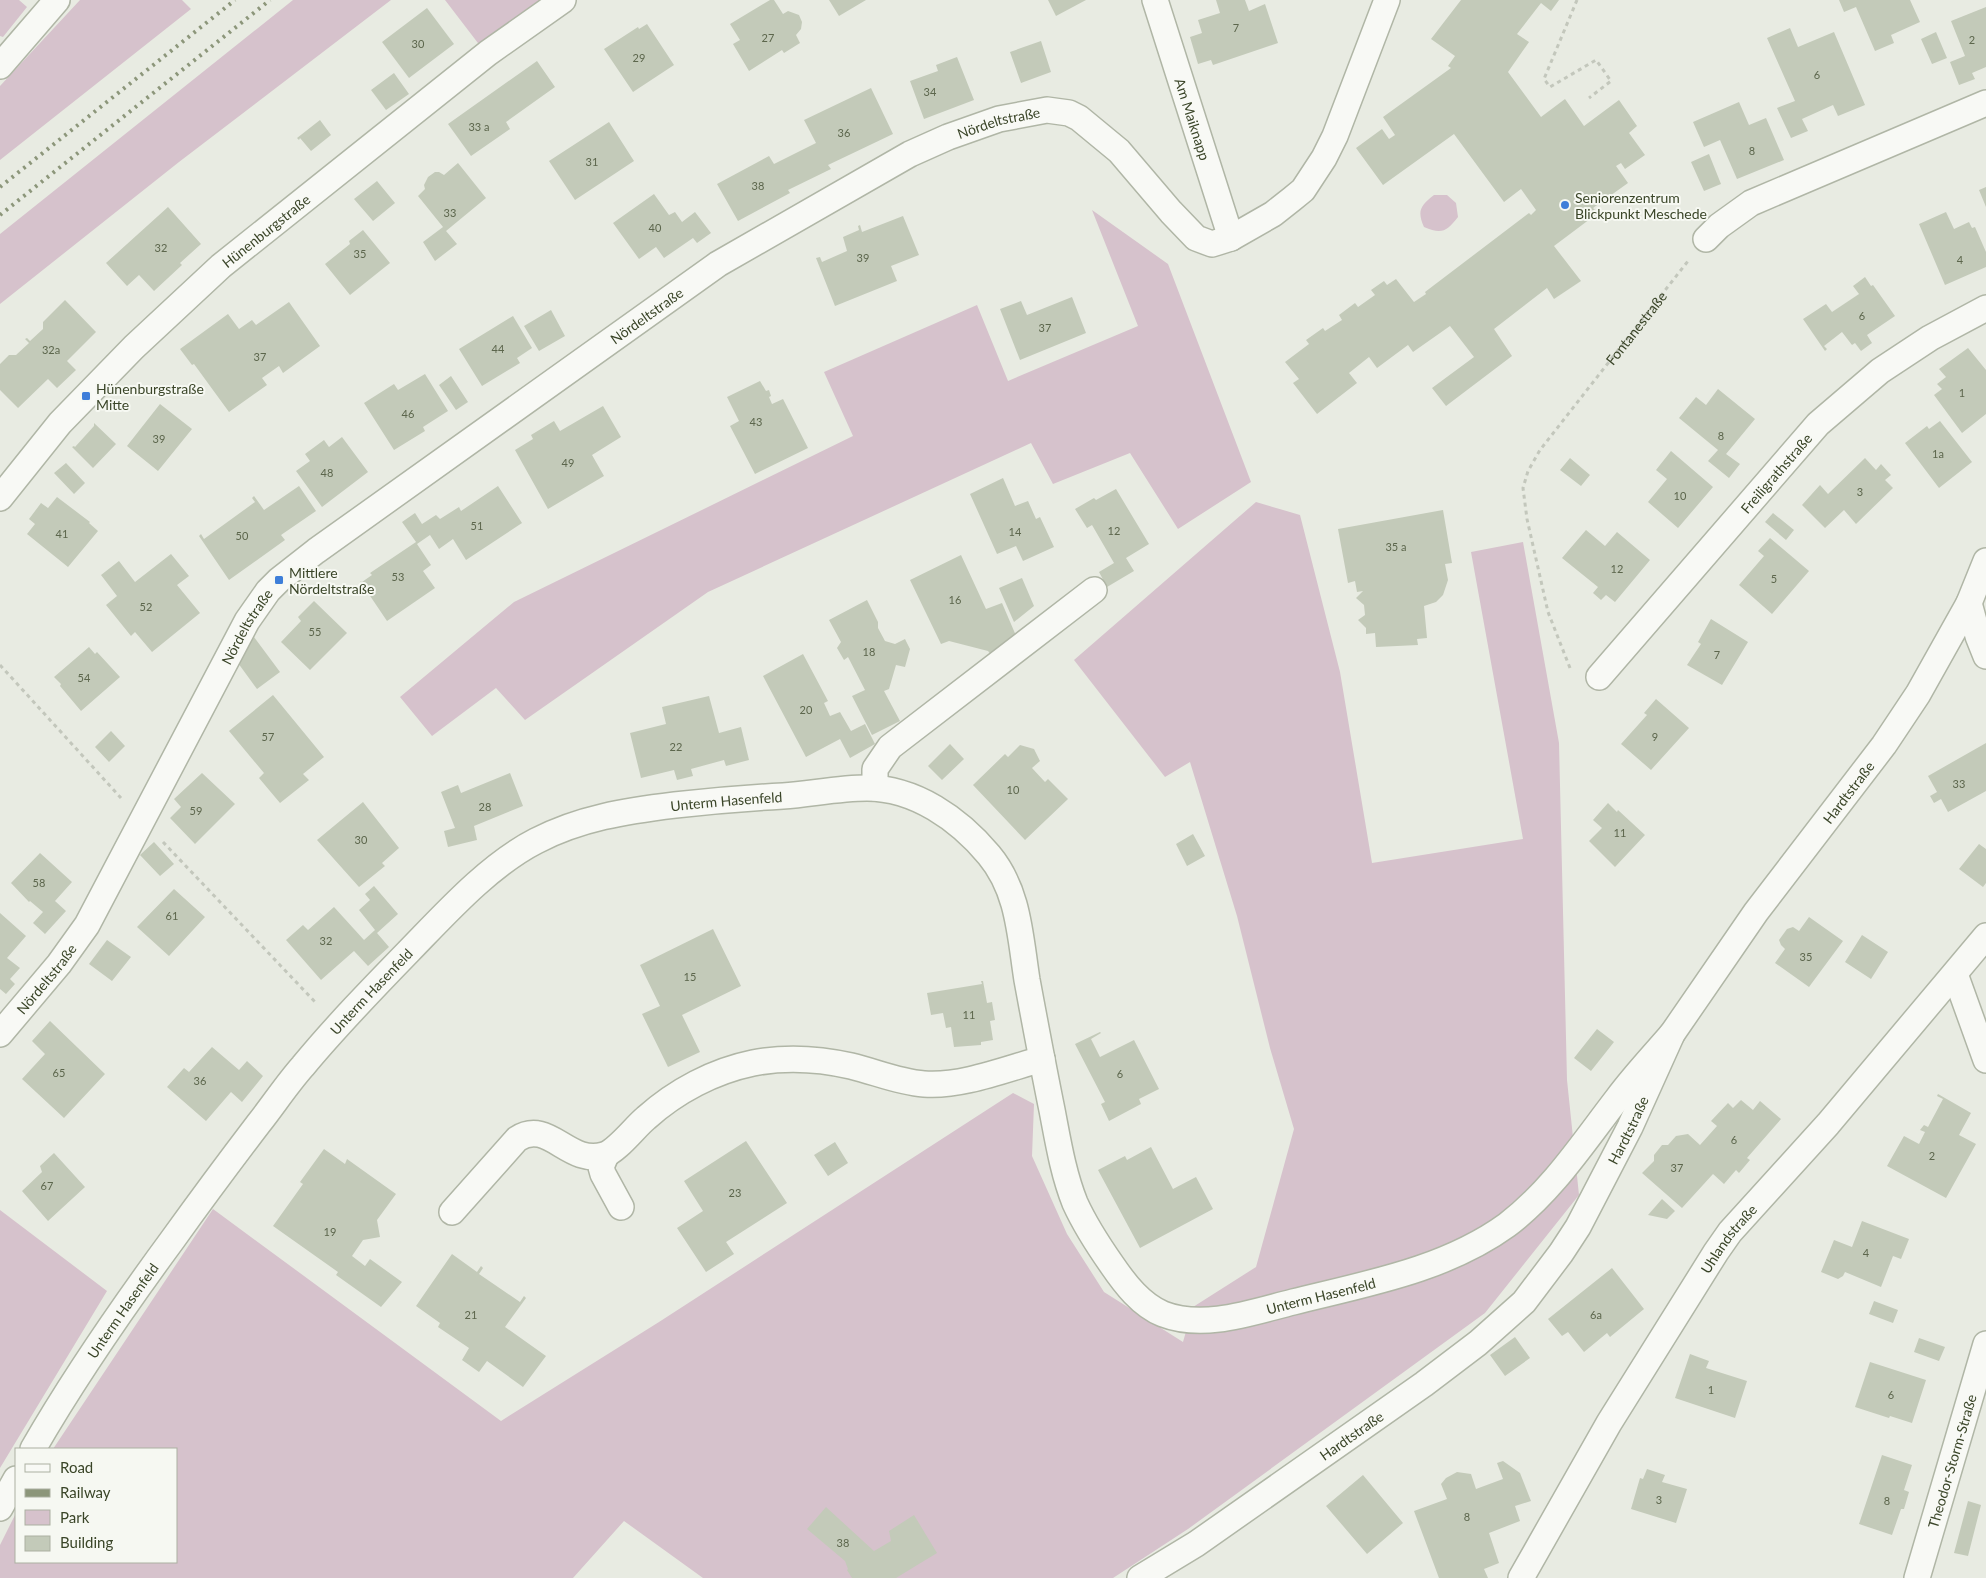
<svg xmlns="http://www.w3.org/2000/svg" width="1986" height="1578" viewBox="0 0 1986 1578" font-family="Lato,sans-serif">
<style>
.green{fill:#d6c2cc}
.building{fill:#c3cab9}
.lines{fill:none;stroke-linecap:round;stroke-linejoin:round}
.street-casing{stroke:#b0b6a6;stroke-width:28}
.path{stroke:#c3c7bc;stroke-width:3;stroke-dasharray:4 4;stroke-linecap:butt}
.street{stroke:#f8f9f5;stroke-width:25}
.rail{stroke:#8c967a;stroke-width:4;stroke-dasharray:2.5 5;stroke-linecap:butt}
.poi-dot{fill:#3e7ed9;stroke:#f6f8f2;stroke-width:2}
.labels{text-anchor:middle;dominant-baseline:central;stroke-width:4;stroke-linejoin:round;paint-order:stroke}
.number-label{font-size:11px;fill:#5c664c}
.street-label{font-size:14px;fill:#3a4528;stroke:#f6f8f2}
.poi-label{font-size:14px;fill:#3a4528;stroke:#f6f8f2;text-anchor:start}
</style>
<rect width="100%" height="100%" fill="#e8ebe2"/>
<path class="green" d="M0,0H19L27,7L3,37L0,36Z
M80,0H182L191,9L0,160V86Z
M293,0H391L179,162L0,304V234Z
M445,0H548L481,47Z
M1434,195H1447L1456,203L1458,217C1447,231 1442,235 1424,227C1417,211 1420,206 1434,195Z
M1092,210L1168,264L1251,482L1178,529L1130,453L1053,484L1031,443L708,592L525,720L496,688L432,736L400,697L514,602L853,436L824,372L977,305L1008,381L1138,326Z
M1256,502L1300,515L1340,672L1372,863L1523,839L1471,552L1523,542L1559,743L1567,1080L1579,1195L1485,1313L1188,1529L1113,1578H703L624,1521L573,1578H0V1545L16,1513V1562H176V1449H53L213,1209L501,1421L659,1322L1013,1093L1034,1104L1032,1156L1067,1234L1104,1292L1183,1342L1193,1307L1256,1267L1294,1129L1270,1048L1237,916L1190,762L1165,777L1074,660Z
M0,1210L107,1291L0,1468Z"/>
<path class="building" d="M770,0H774L783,14L788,11L799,15L802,22L801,29L796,35L800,43L784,53L782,50L749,71L733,44L740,40L730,24Z
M829,0H866L839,16Z
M1048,0H1086L1056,16Z
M1216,0H1245L1249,11L1265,4L1278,43L1213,65L1211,60L1198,64L1190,37L1202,33L1198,20L1220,13Z
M1461,0H1559L1551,11L1541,3L1517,34L1529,42L1508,72L1541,117L1565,99L1584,126L1619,100L1637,126L1629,133L1645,155L1625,169L1621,163L1616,166L1628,183L1593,208L1598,213L1554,246L1581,281L1554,299L1547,288L1494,329L1512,356L1446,406L1432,388L1474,357L1450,326L1413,352L1408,345L1377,368L1369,357L1349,373L1357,383L1317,414L1293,383L1299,379L1285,362L1309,344L1306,340L1323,328L1325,331L1342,320L1339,315L1355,303L1358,307L1375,295L1371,290L1384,281L1387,285L1396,279L1414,302L1426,294L1425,292L1529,213L1531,215L1536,210L1521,189L1504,202L1454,134L1383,185L1356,148L1382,129L1389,139L1395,135L1383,117L1451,68L1448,66L1455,56L1431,39Z
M1839,0H1910L1920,22L1891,35L1894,43L1875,51L1856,7L1844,12Z
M1986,7V67L1972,73L1975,79L1959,85L1950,62L1965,56L1951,21Z
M427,8L454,44L409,78L382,42Z
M647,24L674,65L633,92L604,49L638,27L639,29Z
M1790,28L1798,47L1834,32L1865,105L1838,116L1833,105L1802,119L1808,131L1791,138L1777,108L1795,101L1767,38Z
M1936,32L1947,58L1932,64L1921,39Z
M1041,41L1051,72L1021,83L1010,52Z
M957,57L974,100L924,119L910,81L938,71L936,65Z
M537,61L555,87L506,122L510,129L471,156L448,124Z
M394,73L409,94L386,110L371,90Z
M871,88L893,134L828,165L831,169L788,190L790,193L738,221L717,184L769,156L774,164L816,143L804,120Z
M1739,102L1749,125L1766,118L1784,160L1737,179L1720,140L1704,147L1693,122Z
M320,120L331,135L311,151L300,138L299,140L297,138Z
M609,122L634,161L575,200L549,161Z
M1709,154L1721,184L1704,191L1691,162Z
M458,163L486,198L446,231L457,244L435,261L423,242L443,227L418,196L425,189L424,185L428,177L435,172H439L444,175Z
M377,181L395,203L373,221L354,199Z
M1986,187V207L1979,190Z
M654,194L669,215L675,212L682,222L695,212L711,233L697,243L693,238L664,258L656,247L639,259L613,223Z
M168,207L201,244L180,263L182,265L154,291L139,275L127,286L106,263Z
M1946,212L1954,229L1969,222L1972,228L1975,227L1986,252V267L1945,285L1919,224Z
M903,216L919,255L891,266L897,281L835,306L816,258L820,257L822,262L847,251L843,237L859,230L858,226L860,225L862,232Z
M363,230L390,263L350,295L325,264L350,244L349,241Z
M1865,277L1871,286L1873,285L1895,316L1867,335L1872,343L1861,351L1855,343L1852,345L1842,332L1824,346L1827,349L1825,351L1803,319L1826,304L1832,312L1859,294L1853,286Z
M1072,297L1086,333L1020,360L1000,309L1021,301L1027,315Z
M65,300L96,332L67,361L76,370L57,388L48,379L18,408L0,390V364L9,355H16L29,343L25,339L27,338L30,341L43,329V322Z
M289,302L320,346L283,373L279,366L262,378L267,385L229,412L194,364L192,365L180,349L228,314L239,329L252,320L256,325Z
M551,310L565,336L539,351L524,326Z
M513,316L532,348L517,358L520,363L482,386L459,349Z
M1968,348L1986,370V414L1962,433L1934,395L1942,389L1937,384L1946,377L1939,369Z
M425,374L448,411L423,427L425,431L394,450L364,403L394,384L398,390Z
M451,376L468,402L456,410L439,385Z
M760,381L766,391L769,390L771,396L769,397L772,404L783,399L808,448L755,474L730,426L739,421L727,397Z
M1718,389L1755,419L1726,454L1740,464L1729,478L1708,461L1718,450L1679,418L1696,397L1706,405Z
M160,404L192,429L158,471L127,446Z
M603,406L621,437L592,455L604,476L548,509L515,450L533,439L531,435L554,421L560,431Z
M1940,421L1972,462L1939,488L1905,443L1927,426L1929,429Z
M94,423L116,444L93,468L72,447L74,446L75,447L94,426Z
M342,437L368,472L322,507L296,471L310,461L305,454L324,440L329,447Z
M1671,451L1713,487L1678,528L1648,502L1667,479L1656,470Z
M1570,458L1590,475L1581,486L1560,470Z
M1865,458L1876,470L1881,464L1891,475L1885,480L1893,488L1856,524L1844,510L1825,528L1802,505L1820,485L1828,494Z
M66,463L85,483L74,494L54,473Z
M1003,478L1015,506L1028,501L1036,519L1040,517L1054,547L1023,561L1016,546L997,554L970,494Z
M299,486L316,511L281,535L285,540L229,580L199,536L201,534L204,539L255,502L252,498L254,496L264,510Z
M498,486L522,523L466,560L453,539L439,549L430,535L417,544L431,565L423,571L435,588L387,621L360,581L362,582L372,575L370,573L416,542L402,522L415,513L422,524L436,515L440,519L459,507L461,511Z
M1116,489L1149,544L1126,558L1134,571L1107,587L1099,572L1114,563L1092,525L1087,528L1075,509L1094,498L1096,500Z
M57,497L90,522L89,523L98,531L68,567L27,534L35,524L29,519L41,503L48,508Z
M1443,510L1452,563L1445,564L1448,580L1443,595L1436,602L1424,606L1427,638L1417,639L1418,645L1376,647L1375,633L1366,634V628L1358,620L1365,615L1364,605L1356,598L1363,591L1357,592L1355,581L1348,583L1338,529Z
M1773,513L1794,530L1786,540L1765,522Z
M1586,530L1605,546L1617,532L1650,560L1615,602L1606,595L1601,600L1593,593L1598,587L1562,558Z
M1770,538L1809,571L1772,614L1739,585L1764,556L1758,551Z
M171,554L189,576L177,585L200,613L152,652L135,632L131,636L106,605L117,596L101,575L119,561L135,582Z
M961,555L986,609L1002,603L1017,638L992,656L988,651L949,641L941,644L910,580Z
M1022,578L1034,606L1014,622L999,588Z
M867,600L878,622V628L885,641L895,644L905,639L910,649L905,667L896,665L889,689L884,691L900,721L872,735L852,696L865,690L848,657L844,660L837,648L841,642L829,620Z
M314,601L347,633L310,670L281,642L301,621L298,617Z
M1711,619L1748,642L1722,685L1687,665L1701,644L1698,642Z
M254,637L280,672L257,689L238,663Z
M89,647L95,654L97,652L120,677L81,711L60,686L61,684L54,677Z
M803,654L828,701L824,703L830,716L840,712L851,731L865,724L875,744L850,758L840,739L806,757L763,676Z
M273,695L324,757L303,774L309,780L280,803L259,778L264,773L229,731Z
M709,696L719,733L741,727L749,760L726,766L724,760L691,769L693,776L677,780L674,770L641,778L630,733L666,724L662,707Z
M1656,699L1689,728L1651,770L1621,744L1647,715L1644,713Z
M111,731L125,746L109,762L95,747Z
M1986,743V791L1948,812L1941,799L1934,803L1930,796L1937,792L1928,776Z
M950,744L964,759L942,780L928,766Z
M1020,745L1034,749L1040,761L1032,768L1045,782L1048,779L1068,799L1025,840L973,785L1005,754L1008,757Z
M202,773L235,804L195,844L170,818L181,807L174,799Z
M510,773L523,806L474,826L477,840L448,847L444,831L455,828L441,792L458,785L461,793Z
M363,802L399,848L382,863L385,866L359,887L317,840Z
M1608,803L1617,812L1618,810L1645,835L1615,867L1589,841L1602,828L1593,820Z
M1193,834L1205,856L1187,866L1176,844Z
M154,842L174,864L160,876L140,855Z
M1979,844L1986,849V883L1983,887L1959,869Z
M40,853L72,882L55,901L66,911L45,934L33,923L43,912L30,901L29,902L11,883Z
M374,886L398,914L377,933L389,947L368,966L354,951L321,980L286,940L303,925L308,930L334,907L364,940L375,930L359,910L370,900L365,894Z
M174,889L205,917L169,956L137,927Z
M0,913L26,936L7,958L20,968L10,979L15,984L6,994L0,989Z
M1809,917L1843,941L1809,987L1775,963L1785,949L1781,945L1779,940L1787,929L1793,927L1799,931Z
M713,929L741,986L682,1015L700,1052L668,1067L642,1014L660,1006L640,965Z
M1862,935L1888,952L1871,979L1845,962Z
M107,940L131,957L112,981L89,964Z
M981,981H983L987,1003L992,1002L995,1020L990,1021L993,1040L981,1042V1045L954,1047L951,1027L946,1028L943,1013L931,1015L927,993L982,984Z
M50,1021L105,1074L64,1118L22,1079L45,1054L32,1041Z
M1597,1029L1614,1042L1591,1071L1574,1058Z
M1100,1032L1101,1033L1091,1039L1100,1057L1134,1040L1159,1089L1139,1099L1141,1104L1109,1121L1101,1104L1105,1102L1075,1044Z
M212,1047L239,1070L247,1061L263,1076L242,1102L231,1092L206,1121L167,1087L184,1068L189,1072Z
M1938,1094L1971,1113L1959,1135L1976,1144L1946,1198L1887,1166L1904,1136L1919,1144L1925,1132L1920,1130L1924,1125L1928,1127L1943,1099L1937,1096Z
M1741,1100L1753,1110L1760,1101L1781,1119L1747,1158L1750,1160L1739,1173L1736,1170L1724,1184L1713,1174L1682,1208L1642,1173L1654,1161V1155L1662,1145H1668L1676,1136L1688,1134L1700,1145L1717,1126L1711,1121L1728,1103L1733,1108Z
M746,1141L787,1203L726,1242L734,1254L706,1272L677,1228L703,1211L684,1181Z
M835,1142L848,1163L828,1176L814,1155Z
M1151,1147L1173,1189L1196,1177L1213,1209L1140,1248L1098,1170L1125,1156L1127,1160Z
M324,1149L345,1164L347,1159L396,1194L377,1220L380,1237L363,1240L352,1256L365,1266L370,1259L402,1282L381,1307L336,1275L338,1272L273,1226L303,1184L300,1182Z
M54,1153L85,1187L48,1221L22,1191L42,1172L40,1166Z
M1662,1199L1675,1211L1667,1219L1648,1215Z
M1862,1221L1909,1239L1901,1259L1893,1256L1881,1287L1845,1272L1843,1276L1838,1279L1821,1272L1834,1240L1852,1247Z
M452,1254L477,1272L481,1266L483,1268L479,1274L520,1302L524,1296L526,1298L505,1327L546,1356L523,1387L487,1361L479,1372L462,1360L469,1348L438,1327L440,1323L416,1306Z
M1612,1268L1644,1309L1610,1337L1607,1333L1584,1352L1568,1332L1562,1336L1548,1319Z
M1874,1301L1898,1310L1893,1323L1869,1314Z
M1515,1337L1530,1358L1505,1376L1490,1355Z
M1919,1338L1945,1347L1939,1361L1914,1352Z
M1690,1354L1709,1361L1706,1368L1747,1381L1735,1418L1675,1398Z
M1870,1362L1926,1380L1912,1423L1890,1416L1889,1418L1855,1407Z
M1882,1455L1912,1465L1904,1490L1909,1492L1904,1509H1901L1892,1535L1859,1524Z
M1503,1461L1520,1473L1531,1501L1515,1506L1520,1521L1489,1533L1499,1563L1484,1569L1488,1578H1439L1414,1511L1447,1499L1441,1484L1446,1478L1457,1472L1471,1474L1476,1489L1503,1479L1497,1463Z
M1647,1469L1665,1475L1662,1482L1687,1489L1676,1523L1631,1509L1640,1478L1643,1479Z
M1363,1475L1403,1523L1367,1554L1326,1506Z
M1968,1501L1981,1505L1968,1556L1954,1553Z
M826,1507L874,1551L891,1541L889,1531L914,1515L937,1553L896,1578H852L847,1570L848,1569L845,1561L807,1529Z"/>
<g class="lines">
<g class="street-casing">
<g id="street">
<path id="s2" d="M1155,0L1231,238"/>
<path d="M0,66L57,0"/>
<path d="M1706,239L1719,226L1751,203L1986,103"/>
<path id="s3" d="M0,498L60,423L134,347L221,266L488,53L563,0"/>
<path d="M1969,603L1978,636L1986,656"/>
<path id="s4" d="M1599,677L1818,424L1880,371L1930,338L1986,308"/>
<path d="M875,788V769L890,747L1094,590"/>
<path d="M1955,974L1986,1060"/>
<path id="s5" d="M0,1034L59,964L87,925L247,621L268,591L279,580L316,551L718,264L910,154L948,137L999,119L1047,110L1069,113L1079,118L1119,151L1171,212L1196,238L1212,244L1231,238L1273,214L1292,199L1303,190L1324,158L1335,136L1387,0"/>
<path d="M606,1155L601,1167L603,1174L621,1207"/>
<path d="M452,1212L517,1139C549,1118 568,1166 604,1155C617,1151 635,1127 646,1118C676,1091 714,1071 753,1063C784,1057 820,1059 851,1066C876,1072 898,1082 924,1084C961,1087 1006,1069 1042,1059"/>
<path id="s6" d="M33,1449C75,1376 123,1307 173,1239C201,1200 230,1161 259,1123C274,1104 287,1084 303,1066C336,1026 373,988 409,951C446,913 489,865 536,841C580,818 626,811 675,805C711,801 747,798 783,796C811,794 839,788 867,788C915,788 959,819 989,855C1019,891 1020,936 1027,980C1035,1023 1043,1066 1052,1110C1058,1141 1063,1173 1075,1203C1085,1225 1098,1245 1112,1265C1125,1284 1141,1305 1163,1314C1204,1330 1253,1312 1293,1302C1365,1284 1445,1270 1507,1225C1552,1191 1583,1143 1617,1099C1634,1076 1653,1056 1672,1034"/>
<path d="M0,1508L16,1479"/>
<path id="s7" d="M1140,1578L1196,1544L1424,1384L1478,1343L1524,1302L1561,1253L1578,1227L1630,1127L1672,1034L1756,912L1884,745L1918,694L1969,603L1986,561"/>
<path id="s8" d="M1521,1578L1609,1423L1716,1252L1730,1232L1828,1124L1986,936"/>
<path id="s9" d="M1917,1578L1986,1344"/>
</g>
</g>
<g class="path">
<path d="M1577,0L1544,79L1550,87L1596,60L1611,81L1589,98"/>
<path d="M0,665L121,798"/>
<path id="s1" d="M1570,668L1548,612L1527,519L1523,488L1528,471L1540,450L1688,261"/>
<path d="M163,842L317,1004"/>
</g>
<use href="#street" class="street"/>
<path class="rail" d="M0,187L235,0
M0,215L270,0"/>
</g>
<g class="poi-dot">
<circle cx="1565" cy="205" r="5"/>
<rect x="81" y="391" width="10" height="10" rx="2.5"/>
<rect x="274" y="575" width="10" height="10" rx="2.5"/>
</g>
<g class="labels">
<g class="number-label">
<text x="1236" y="27">7</text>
<text x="768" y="37">27</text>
<text x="1972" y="39">2</text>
<text x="418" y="43">30</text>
<text x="639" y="57">29</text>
<text x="1817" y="74">6</text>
<text x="930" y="91">34</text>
<text x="479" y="126">33 a</text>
<text x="844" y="132">36</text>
<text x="1752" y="150">8</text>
<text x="592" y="161">31</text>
<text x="758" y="185">38</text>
<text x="450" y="212">33</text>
<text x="655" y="227">40</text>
<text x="161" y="247">32</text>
<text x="360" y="253">35</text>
<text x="863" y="257">39</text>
<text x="1960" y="259">4</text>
<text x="1862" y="315">6</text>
<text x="1045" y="327">37</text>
<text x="498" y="348">44</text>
<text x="51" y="349">32a</text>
<text x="260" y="356">37</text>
<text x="1962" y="392">1</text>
<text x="408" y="413">46</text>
<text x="756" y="421">43</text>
<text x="1721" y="435">8</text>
<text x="159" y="438">39</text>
<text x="1938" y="453">1a</text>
<text x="568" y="462">49</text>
<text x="327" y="472">48</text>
<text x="1860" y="491">3</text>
<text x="1680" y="495">10</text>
<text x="477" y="525">51</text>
<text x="1114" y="530">12</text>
<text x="1015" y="531">14</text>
<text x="62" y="533">41</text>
<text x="242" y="535">50</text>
<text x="1396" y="546">35 a</text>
<text x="1617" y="568">12</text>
<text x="398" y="576">53</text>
<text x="1774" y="578">5</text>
<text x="955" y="599">16</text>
<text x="146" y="606">52</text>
<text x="315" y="631">55</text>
<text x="869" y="651">18</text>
<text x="1717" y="654">7</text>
<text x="84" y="677">54</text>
<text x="806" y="709">20</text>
<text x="268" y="736">57</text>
<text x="1655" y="736">9</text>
<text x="676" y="746">22</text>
<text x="1959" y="783">33</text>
<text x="1013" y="789">10</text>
<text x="485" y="806">28</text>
<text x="196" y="810">59</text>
<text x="1620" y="832">11</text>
<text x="361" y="839">30</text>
<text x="39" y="882">58</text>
<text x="172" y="915">61</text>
<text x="326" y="940">32</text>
<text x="1806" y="956">35</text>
<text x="690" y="976">15</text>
<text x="969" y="1014">11</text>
<text x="59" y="1072">65</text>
<text x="1120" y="1073">6</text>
<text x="200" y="1080">36</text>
<text x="1734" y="1139">6</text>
<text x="1932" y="1155">2</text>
<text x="1677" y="1167">37</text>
<text x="47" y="1185">67</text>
<text x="735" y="1192">23</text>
<text x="330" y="1231">19</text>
<text x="1866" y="1252">4</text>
<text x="471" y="1314">21</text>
<text x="1596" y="1314">6a</text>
<text x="1711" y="1389">1</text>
<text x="1891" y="1394">6</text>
<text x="1659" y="1499">3</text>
<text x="1887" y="1500">8</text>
<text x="1467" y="1516">8</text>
<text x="843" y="1542">38</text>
</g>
<g class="street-label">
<text stroke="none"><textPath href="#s2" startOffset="125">Am Maiknapp</textPath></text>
<text stroke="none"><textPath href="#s5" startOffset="1392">Nördeltstraße</textPath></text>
<text stroke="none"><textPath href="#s3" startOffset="378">Hünenburgstraße</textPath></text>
<text stroke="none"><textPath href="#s5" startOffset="988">Nördeltstraße</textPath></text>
<text stroke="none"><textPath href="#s1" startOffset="384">Fontanestraße</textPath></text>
<text stroke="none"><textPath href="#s4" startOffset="270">Freiligrathstraße</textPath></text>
<text stroke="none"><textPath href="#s5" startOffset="478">Nördeltstraße</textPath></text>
<text stroke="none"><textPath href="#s7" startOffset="1080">Hardtstraße</textPath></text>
<text stroke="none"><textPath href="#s6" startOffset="990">Unterm Hasenfeld</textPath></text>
<text stroke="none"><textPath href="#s5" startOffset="72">Nördeltstraße</textPath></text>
<text stroke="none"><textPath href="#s6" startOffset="570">Unterm Hasenfeld</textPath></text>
<text stroke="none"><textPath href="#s7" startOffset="675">Hardtstraße</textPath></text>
<text stroke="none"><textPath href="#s8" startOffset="398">Uhlandstraße</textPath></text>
<text stroke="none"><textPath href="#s6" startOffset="1941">Unterm Hasenfeld</textPath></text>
<text stroke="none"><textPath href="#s6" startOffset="165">Unterm Hasenfeld</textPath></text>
<text stroke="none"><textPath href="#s7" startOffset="255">Hardtstraße</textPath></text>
<text stroke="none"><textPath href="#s9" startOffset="122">Theodor-Storm-Straße</textPath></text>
</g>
<g class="poi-label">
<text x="1575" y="197">Seniorenzentrum<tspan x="1575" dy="16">Blickpunkt Meschede</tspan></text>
<text x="96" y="388">Hünenburgstraße<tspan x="96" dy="16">Mitte</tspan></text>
<text x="289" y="572">Mittlere<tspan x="289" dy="16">Nördeltstraße</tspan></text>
</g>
</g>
<rect x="15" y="1448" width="162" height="115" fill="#f6f8f2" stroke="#abb0a1"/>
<rect x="25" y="1464" width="25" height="8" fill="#f8f9f5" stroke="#abb0a1"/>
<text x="60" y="1473" font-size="15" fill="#3a4528">Road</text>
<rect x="25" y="1489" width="25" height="8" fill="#8c967a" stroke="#abb0a1"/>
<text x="60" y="1498" font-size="15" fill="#3a4528">Railway</text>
<rect x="25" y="1510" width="25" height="15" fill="#d6c2cc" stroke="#abb0a1"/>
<text x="60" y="1523" font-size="15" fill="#3a4528">Park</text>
<rect x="25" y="1536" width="25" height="15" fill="#c3cab9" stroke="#abb0a1"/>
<text x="60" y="1548" font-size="15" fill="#3a4528">Building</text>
</svg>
